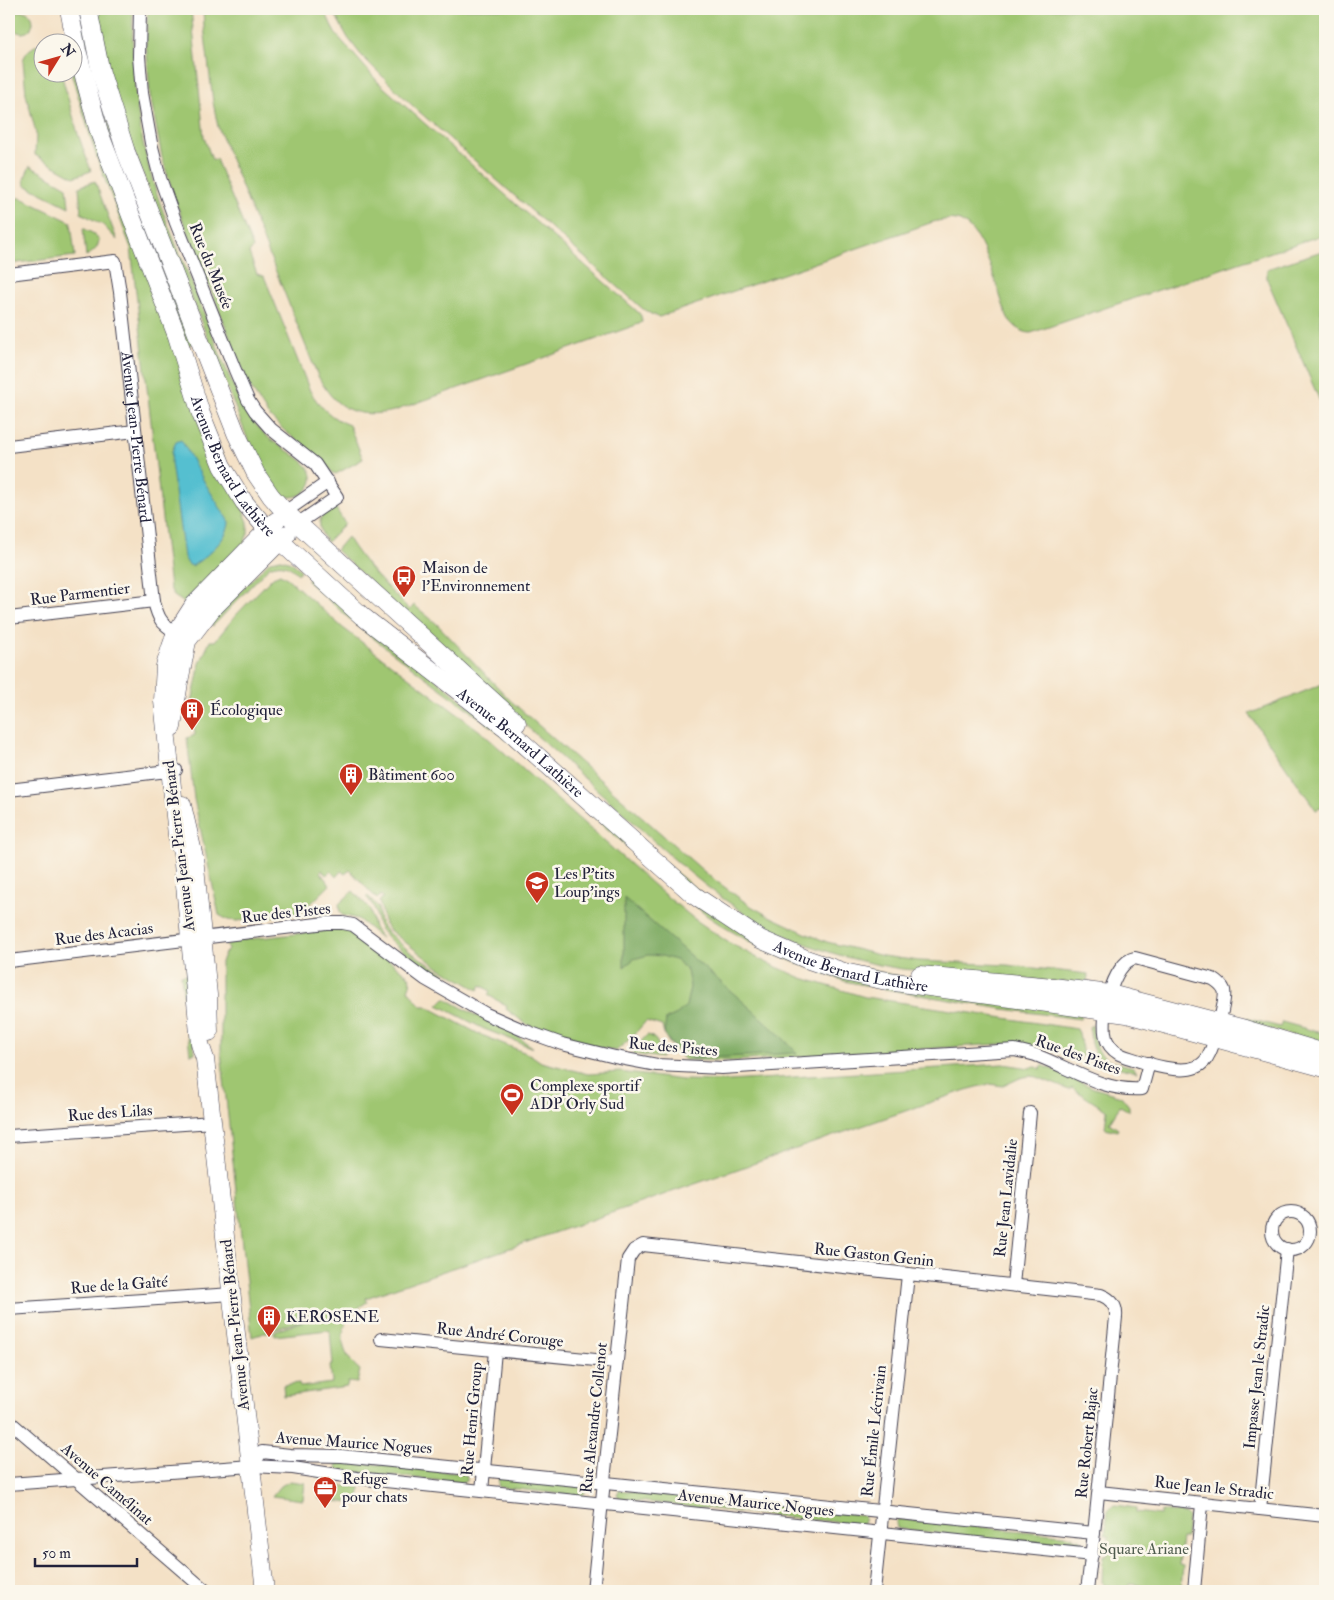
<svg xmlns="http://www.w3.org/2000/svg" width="1334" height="1600" viewBox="0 0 1334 1600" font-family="'IM FELL Double Pica',serif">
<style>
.green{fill:#9fc671;stroke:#607456}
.forest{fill:#7fab63;stroke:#50664f}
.water{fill:#55bfd0;stroke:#3c7086}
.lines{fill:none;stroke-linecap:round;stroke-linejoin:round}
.street-casing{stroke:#423f50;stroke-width:14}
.secondary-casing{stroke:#423f50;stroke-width:19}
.street{stroke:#fff;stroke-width:12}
.secondary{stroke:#fff;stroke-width:18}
.labels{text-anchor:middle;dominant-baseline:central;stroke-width:5;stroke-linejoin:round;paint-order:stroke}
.street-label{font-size:16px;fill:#22223b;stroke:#fbf7ec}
.poi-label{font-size:16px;fill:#22223b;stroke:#fbf7ec;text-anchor:start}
.park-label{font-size:16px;fill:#4e5b4e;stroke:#fbf7ec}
</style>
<rect width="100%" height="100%" fill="#fbf7ec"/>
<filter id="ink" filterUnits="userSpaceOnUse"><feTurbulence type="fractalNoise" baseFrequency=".02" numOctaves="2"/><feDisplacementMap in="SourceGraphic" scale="10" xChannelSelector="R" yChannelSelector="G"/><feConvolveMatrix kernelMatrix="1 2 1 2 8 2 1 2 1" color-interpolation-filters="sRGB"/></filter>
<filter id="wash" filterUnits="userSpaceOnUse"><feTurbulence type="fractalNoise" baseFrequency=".0096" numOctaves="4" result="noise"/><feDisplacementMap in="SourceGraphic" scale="20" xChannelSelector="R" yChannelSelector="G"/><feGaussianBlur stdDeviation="1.12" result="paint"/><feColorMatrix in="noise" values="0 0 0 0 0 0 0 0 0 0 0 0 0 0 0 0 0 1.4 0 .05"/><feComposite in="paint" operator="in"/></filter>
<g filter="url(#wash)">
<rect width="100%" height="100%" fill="#f4e1c6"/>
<path class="green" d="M76,9H81L193,343L187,346L107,136Z
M94,9H133C131,68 136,127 154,185C166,223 183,260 198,298C212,332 225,369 241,403C249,416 258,429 270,439C281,448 303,458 310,470C320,488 294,505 278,493C271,488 263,472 258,465L120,117Z
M148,9H191L204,137L212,160L216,159L253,248L249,253L257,274L264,276L310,391C319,406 332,419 349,425L363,459L336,474L333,473L317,456L286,432L268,415L249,385L176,203L162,157L150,95L146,42Z
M203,9H324L335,33L379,83L639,313L641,316L642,322L639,324L394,411C356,419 335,410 317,374L218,127L213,102L204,27Z
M332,9H1325V234L1031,333C1021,333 1013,325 1008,318C997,293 986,232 960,221C951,218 942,220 933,222L659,317L651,314L643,309L415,108L385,79L361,55L348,38Z
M11 22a11 11 0 1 1 22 0a11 11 0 1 1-22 0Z
M42,44V72L61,73L78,134L91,171L74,177L35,155L36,133L26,94L23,61C25,52 33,45 42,44Z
M73,68L88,121L248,522V533L244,543L186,604L174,596L170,588L131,248L97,158L71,73L72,72Z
M30,166L67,187L69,207L25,185L24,179Z
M95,181L117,240L103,225L81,213L79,187Z
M16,198H21L71,222L75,256L9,264V218L13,213L10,205Z
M83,228L94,234L99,240C98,248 94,252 86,256Z
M1325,250V296L1322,305L1320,321L1325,343V413L1267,279V269Z
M334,505L345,524L327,542C321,534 316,522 324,513C326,510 331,507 334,505Z
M347,537C364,565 387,587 410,610L414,605L437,624L511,701L708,875L749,905L767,915L805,933L827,942L883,956L919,961L1007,965L1088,974L1087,984L902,969C846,960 791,943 743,912C692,880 649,835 604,796C513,715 425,633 336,550Z
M281,559L291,562L301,570L298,574C289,565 282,562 269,567L213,626L209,623L270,561Z
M280,574L287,578L343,628L480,731L659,890L693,918L726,941L765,962L802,978L865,997L1077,1029L1079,1033L1083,1055L1079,1058H1074L1039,1042L1036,1049L1012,1044H1000L732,1061L685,1060C675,1049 664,1041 662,1026L646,1021L632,1037L616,1051L570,1040L526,1024L506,1009L507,1006L488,995L490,991L481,985L478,990L435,965L388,929C382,921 383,911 379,902L383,897L381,895L377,899L350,870L345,874L341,871L336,877L331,871L326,875L322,870L320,872L330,885L301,913L237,921L228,920L219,915L194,799L187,738L195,735L194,725H189L188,722L200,663L210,641H215L236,615L273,577Z
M310,578L771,949L1081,1015L1080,1019L1003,1009L885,989L844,981L768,952L724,927L706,915L680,893L492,727L361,629L307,581Z
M1325,683V806L1316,810L1249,714Z
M353,891L370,909L374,928L382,939L358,919L342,915L340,912L339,904Z
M368,896L378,907L380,921L385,930L409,951L446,975L444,978C425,966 395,949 382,931C372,919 381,911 366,897Z
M330,930H344L358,936L408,975L411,981L408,990L421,1006H426L479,1034L531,1055L541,1062L588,1074L620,1072L682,1080L729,1081L1003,1064L1030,1068L1035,1066L1040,1069L1042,1065L1094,1088L1121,1096L1129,1106V1111L1120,1106L1109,1123L1118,1129L1117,1131L1105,1128L1107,1111L1072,1088L1069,1090L1037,1077L1029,1076L1020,1078L1003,1086L989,1084L966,1090L366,1298L367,1302C338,1319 334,1349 360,1370L357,1383L348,1382L347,1387L284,1396L283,1385L299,1383L300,1387L332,1383L330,1365H333L330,1332L328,1330L275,1336L274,1332L327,1312L252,1337L221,1052V962L224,954L228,950L226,945L234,941Z
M187,974L195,1053L190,1054L181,975Z
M445,998L475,1015L512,1032L533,1048L484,1029L438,1005Z
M1246,1018L1280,1027L1282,1022L1325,1034V1045L1245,1022Z
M1092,1025C1094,1031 1093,1038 1096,1045C1101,1061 1119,1063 1133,1067L1137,1072C1121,1068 1099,1065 1092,1047C1090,1041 1091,1034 1089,1027Z
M647,1035C657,1036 661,1049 662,1058L633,1054L636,1047Z
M339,1460L466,1474L467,1477L466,1481L462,1483L338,1470L336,1466Z
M499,1478L584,1486L586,1491L584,1494L580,1496L499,1487L498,1484Z
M290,1481L305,1483L303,1500L272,1496L279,1487Z
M320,1484L360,1487L359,1504L319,1499Z
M620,1490L864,1515L865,1519L862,1525L619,1499L617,1494Z
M1115,1505L1136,1508V1512L1160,1515L1161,1511L1185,1514L1188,1517L1186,1538H1182L1179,1565L1183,1566L1181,1587L1179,1591H1153V1587L1129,1584L1128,1588L1104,1585L1102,1582L1103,1556H1107L1109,1535H1105L1108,1510Z
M898,1519L1073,1536V1538L1080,1539L1083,1543L1081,1546L1073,1545L1072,1548L900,1529L897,1528L896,1523Z"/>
<path class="forest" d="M624,898L748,1006L783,1038L797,1053L693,1059C679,1054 672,1046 664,1034L666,1019L677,1014L686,1006L690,987L687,971L678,961L662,956L648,955L634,959L624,967Z"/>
<path class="water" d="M181,440L183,443L205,483L229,522C229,538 205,558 192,566L188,564L184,557L171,462L172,451L176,442Z"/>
</g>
<g filter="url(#ink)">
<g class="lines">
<g class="street-casing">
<g id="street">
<path d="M140,9L139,56L142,93L151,143L160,178L176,223L235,370L248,400L255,411L271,429L315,464L337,497L297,524"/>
<path id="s1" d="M9,274L115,261L120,292L154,601C159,624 164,624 182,637"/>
<path d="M9,446L135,431"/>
<path d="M285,512L328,482"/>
<path d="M9,618L154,601"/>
<path d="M9,790L176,770"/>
<path d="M1135,958L1213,979C1218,982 1222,985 1224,990C1227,998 1214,1045 1209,1054C1207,1059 1202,1065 1196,1067C1177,1075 1143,1062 1124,1056C1116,1053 1111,1049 1107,1041C1099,1022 1112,962 1135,958Z"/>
<path d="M9,961L326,923H343L353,925L425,979L486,1014L523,1030L562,1044L615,1057L657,1065L722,1068L1015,1050C1022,1052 1031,1053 1038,1056C1072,1069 1104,1092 1142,1089L1149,1063"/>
<path d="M9,1136L213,1122"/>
<circle cx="1291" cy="1231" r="19"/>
<path d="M1013,1285L1030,1113"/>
<path d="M9,1309L232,1294"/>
<path d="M381,1339L616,1362"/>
<path d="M9,1421L206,1591"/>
<path d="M251,1466L262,1452L290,1455L342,1456L1094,1533"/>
<path d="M9,1484L251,1466L293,1468L357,1478L1092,1555"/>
<path d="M482,1491L495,1351"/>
<path d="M1099,1492L1325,1516"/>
<path d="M1260,1509L1287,1249"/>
<path d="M593,1591L605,1471L628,1259L634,1250L643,1245L1101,1295C1111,1299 1117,1306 1116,1317L1095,1524L1087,1591"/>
<path d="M874,1591L908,1275"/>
<path d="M1194,1591L1202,1504"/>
</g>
</g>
<g class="secondary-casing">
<g id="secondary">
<path id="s2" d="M69,9L77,50L99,132L177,336L201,414L222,466L244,502L267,529L362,616L506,728L695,896L760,939L806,959L844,972L882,980L922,986L1127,1014L1325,1068"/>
<path d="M88,9L101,73L126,152L236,433L256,474L271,496L285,512L517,723"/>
<path d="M172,727L179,682L187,641L211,610L287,534"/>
<path d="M182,805L194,857L208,995L209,1032"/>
<path d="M920,975L1053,987L1110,994L1245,1029L1325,1053"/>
<path d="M265,1591L205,1059L200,1044L182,853L177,835L163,701L165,666L171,647L176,633L194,605L276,521"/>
</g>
</g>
<use href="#street" class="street"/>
<use href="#secondary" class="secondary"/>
</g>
</g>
<defs>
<g id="bus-pin" transform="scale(1.25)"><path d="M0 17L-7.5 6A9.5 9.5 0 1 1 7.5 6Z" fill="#c8321e" stroke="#fbf7ec"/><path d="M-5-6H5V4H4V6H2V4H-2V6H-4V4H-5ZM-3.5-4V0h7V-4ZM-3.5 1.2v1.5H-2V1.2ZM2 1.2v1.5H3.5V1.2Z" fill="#fff"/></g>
<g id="building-pin" transform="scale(1.25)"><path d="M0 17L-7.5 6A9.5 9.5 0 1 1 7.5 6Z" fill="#c8321e" stroke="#fbf7ec"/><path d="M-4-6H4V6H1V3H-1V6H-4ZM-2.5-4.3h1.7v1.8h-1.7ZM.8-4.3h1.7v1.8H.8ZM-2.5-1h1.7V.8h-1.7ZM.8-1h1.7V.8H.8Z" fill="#fff"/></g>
<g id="school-pin" transform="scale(1.25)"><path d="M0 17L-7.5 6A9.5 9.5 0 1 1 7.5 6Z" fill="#c8321e" stroke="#fbf7ec"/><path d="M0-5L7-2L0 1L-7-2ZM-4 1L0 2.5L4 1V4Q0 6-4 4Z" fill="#fff"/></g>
<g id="stadium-pin" transform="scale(1.25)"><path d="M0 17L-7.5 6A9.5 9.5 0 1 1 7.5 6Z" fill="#c8321e" stroke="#fbf7ec"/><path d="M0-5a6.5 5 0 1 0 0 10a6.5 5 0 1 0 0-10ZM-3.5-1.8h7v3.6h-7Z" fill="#fff"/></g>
<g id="office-pin" transform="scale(1.25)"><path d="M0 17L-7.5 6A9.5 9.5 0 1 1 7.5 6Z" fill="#c8321e" stroke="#fbf7ec"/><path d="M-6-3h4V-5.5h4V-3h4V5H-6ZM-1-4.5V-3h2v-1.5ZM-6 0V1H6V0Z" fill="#fff"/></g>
</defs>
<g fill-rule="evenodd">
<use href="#bus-pin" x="404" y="577"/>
<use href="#building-pin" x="192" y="710"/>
<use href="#building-pin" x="351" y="775"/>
<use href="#school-pin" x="537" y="883"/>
<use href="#stadium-pin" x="512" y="1095"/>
<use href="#building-pin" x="269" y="1317"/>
<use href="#office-pin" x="325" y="1488"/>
</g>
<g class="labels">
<g class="street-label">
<text transform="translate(211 266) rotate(68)">Rue du Musée</text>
<text stroke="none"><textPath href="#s1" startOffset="284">Avenue Jean-Pierre Bénard</textPath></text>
<text stroke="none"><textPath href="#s2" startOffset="488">Avenue Bernard Lathière</textPath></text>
<text transform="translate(80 594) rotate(-7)">Rue Parmentier</text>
<text stroke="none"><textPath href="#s2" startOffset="892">Avenue Bernard Lathière</textPath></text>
<text transform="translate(179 846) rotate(-97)">Avenue Jean-Pierre Bénard</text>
<text transform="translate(286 913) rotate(-6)">Rue des Pistes</text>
<text transform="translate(104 934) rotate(-7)">Rue des Acacias</text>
<text stroke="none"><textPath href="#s2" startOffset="1298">Avenue Bernard Lathière</textPath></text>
<text transform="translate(673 1047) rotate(5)">Rue des Pistes</text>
<text transform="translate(1078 1055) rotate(20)">Rue des Pistes</text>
<text transform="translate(110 1113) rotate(-4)">Rue des Lilas</text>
<text transform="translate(1006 1198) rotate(-84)">Rue Jean Lavidalie</text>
<text transform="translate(874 1255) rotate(6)">Rue Gaston Genin</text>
<text transform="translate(119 1285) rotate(-4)">Rue de la Gaîté</text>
<text transform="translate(235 1325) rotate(-96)">Avenue Jean-Pierre Bénard</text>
<text transform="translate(500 1335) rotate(6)">Rue André Corouge</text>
<text transform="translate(1257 1377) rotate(-84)">Impasse Jean le Stradic</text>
<text transform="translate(594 1418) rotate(-84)">Rue Alexandre Collenot</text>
<text transform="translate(472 1419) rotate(-85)">Rue Henri Group</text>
<text transform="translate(874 1431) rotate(-84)">Rue Émile Lécrivain</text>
<text transform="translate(354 1443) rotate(4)">Avenue Maurice Nogues</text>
<text transform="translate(1087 1443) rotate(-84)">Rue Robert Bajac</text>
<text transform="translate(107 1484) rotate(41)">Avenue Camélinat</text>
<text transform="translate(1214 1488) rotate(6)">Rue Jean le Stradic</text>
<text transform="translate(756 1503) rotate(6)">Avenue Maurice Nogues</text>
</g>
<g class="poi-label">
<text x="422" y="568">Maison de<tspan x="422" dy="18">l'Environnement</tspan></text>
<text x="210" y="710">Écologique</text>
<text x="368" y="775">Bâtiment 600</text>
<text x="554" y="874">Les P'tits<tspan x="554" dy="18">Loup'ings</tspan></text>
<text x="530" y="1086">Complexe sportif<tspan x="530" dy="18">ADP Orly Sud</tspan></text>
<text x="286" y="1317">KEROSENE</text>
<text x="342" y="1479">Refuge<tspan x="342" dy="18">pour chats</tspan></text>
</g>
<g class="park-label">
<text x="1144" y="1549">Square Ariane</text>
</g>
</g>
<rect width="1334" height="1600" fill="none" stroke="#fbf7ec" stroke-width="30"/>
<g transform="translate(58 58) rotate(53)"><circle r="24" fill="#fbf7ec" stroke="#a4a2a5"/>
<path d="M0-4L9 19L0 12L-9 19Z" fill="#c8321e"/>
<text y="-8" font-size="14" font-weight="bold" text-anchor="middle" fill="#22223b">N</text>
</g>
<path d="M35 1558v8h102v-8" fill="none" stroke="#22223b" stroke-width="2.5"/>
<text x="42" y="1558" font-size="15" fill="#22223b" stroke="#fbf7ec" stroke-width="4" paint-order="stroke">50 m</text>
</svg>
